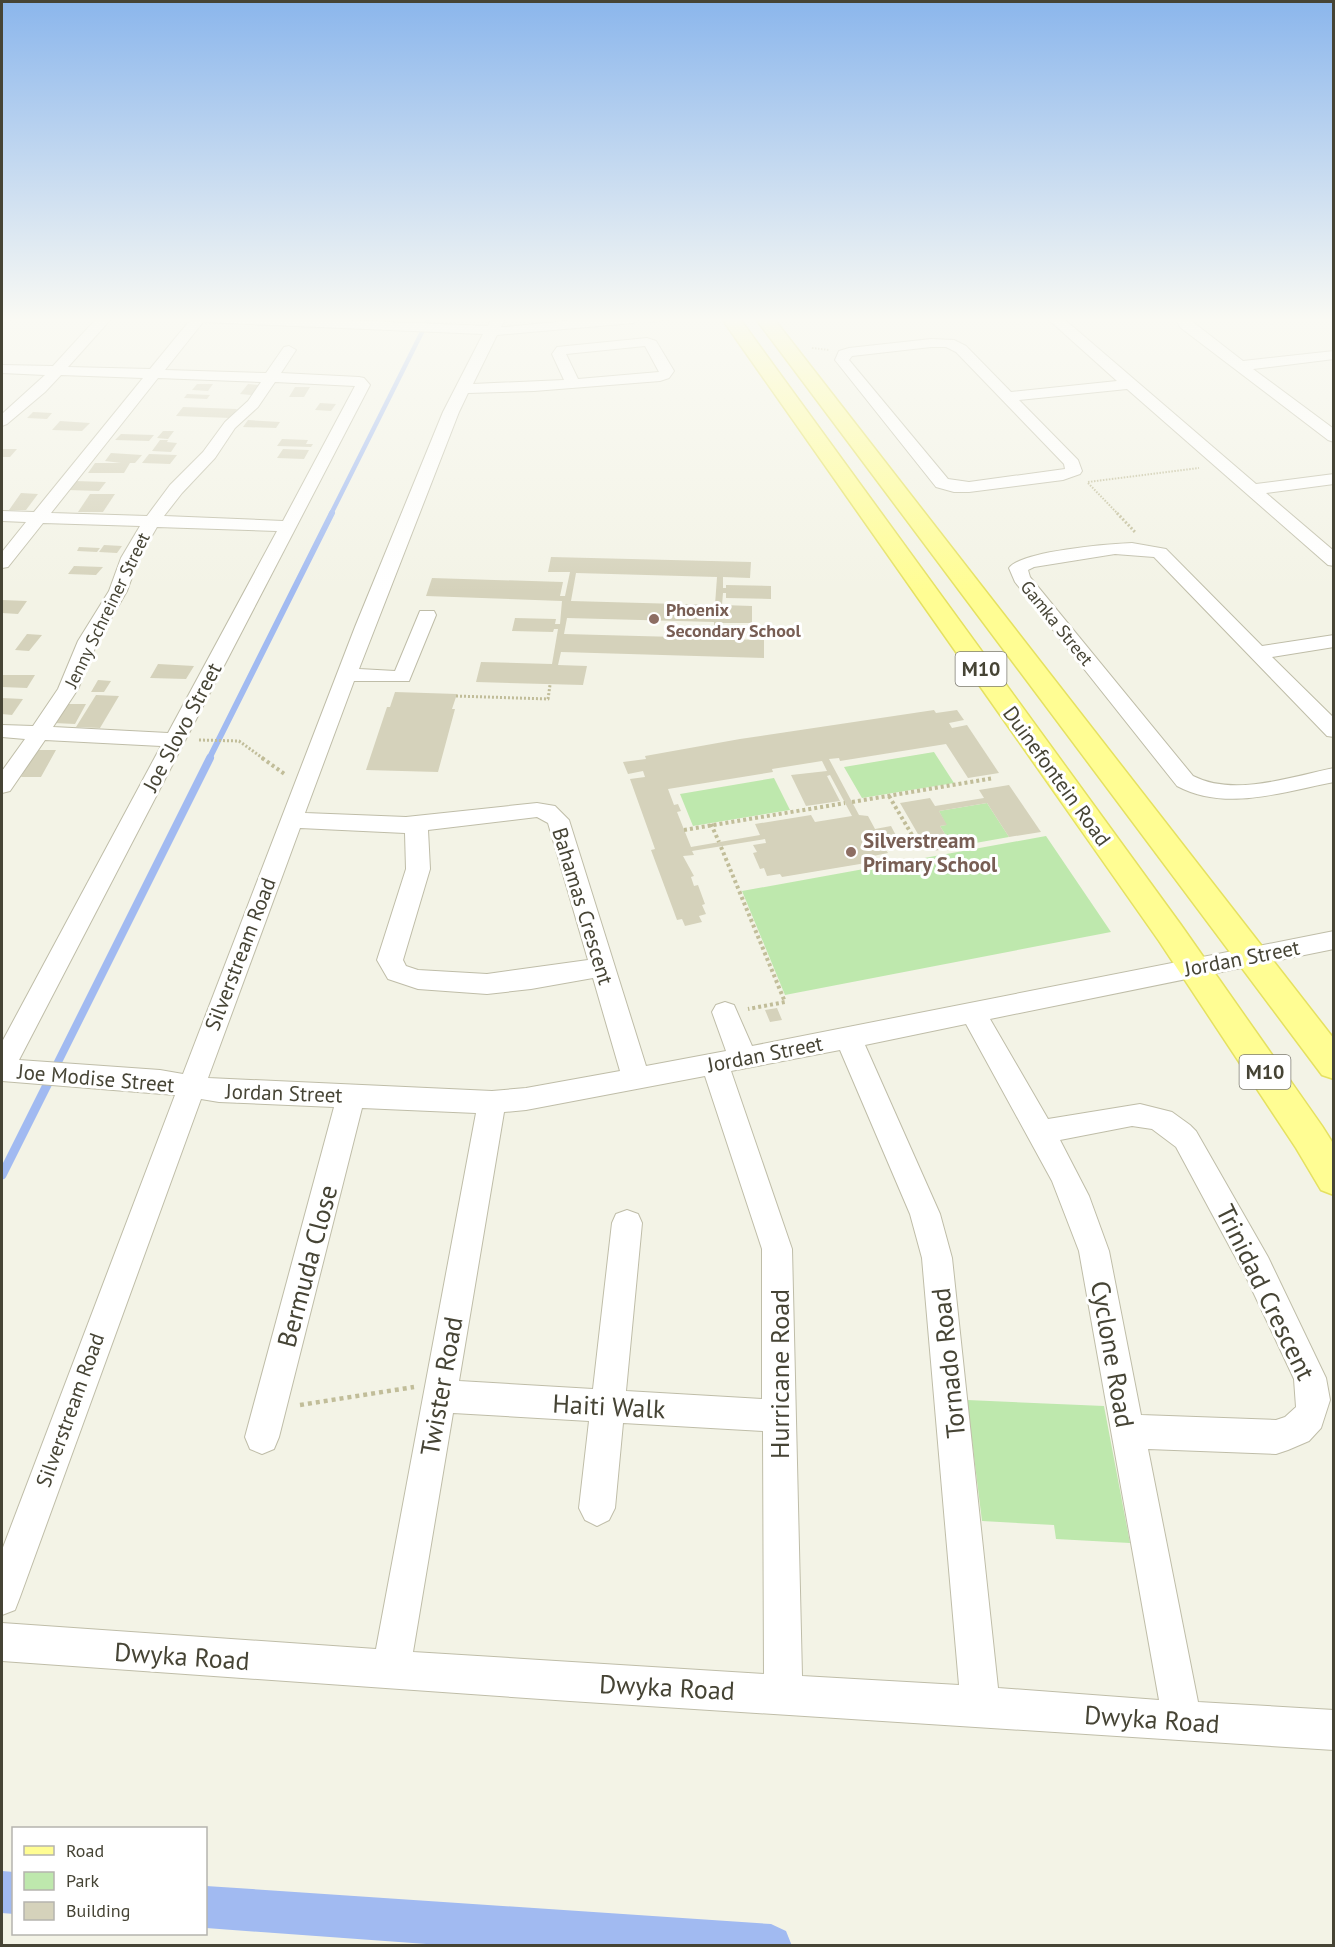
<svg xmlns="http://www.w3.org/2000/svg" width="1335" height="1947" viewBox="0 0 1335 1947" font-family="'PT Sans',sans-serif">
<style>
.green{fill:#bee8ad}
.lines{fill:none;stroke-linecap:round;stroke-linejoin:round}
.stream-far3{stroke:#a1baf1;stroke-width:4.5}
.stream-far2{stroke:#a1baf1;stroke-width:6}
.stream-far1{stroke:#a1baf1;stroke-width:8}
.stream{stroke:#a1baf1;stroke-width:9}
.canal{fill:#a1baf1;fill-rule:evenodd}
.building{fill:#d5d2bb;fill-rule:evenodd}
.minor-casing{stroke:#bfbda8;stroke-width:2}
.major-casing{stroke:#e5e161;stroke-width:3}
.path-far3{stroke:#c1bd99;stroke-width:2;stroke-dasharray:1.5 1.5;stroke-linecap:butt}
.path-far2{stroke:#c1bd99;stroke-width:3;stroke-dasharray:2 2;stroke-linecap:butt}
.path-far1{stroke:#c1bd99;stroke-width:4;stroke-dasharray:3 3;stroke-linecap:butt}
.path{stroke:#c1bd99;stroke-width:4.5;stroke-dasharray:4 4;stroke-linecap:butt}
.minor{fill:#fff;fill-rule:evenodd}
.major{fill:#fffd93;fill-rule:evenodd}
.education-dot{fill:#8d6e63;stroke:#fff;stroke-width:2}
.labels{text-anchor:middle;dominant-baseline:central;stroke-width:6;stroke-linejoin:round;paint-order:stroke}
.far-education-label{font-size:18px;font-weight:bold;fill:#785e54;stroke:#fff;text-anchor:start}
.far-street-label{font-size:18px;fill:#464435;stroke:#fff}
.shield{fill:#fff;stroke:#7e7c72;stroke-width:1.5}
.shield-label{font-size:20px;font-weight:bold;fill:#464435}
.street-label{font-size:21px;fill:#464435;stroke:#fff}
.education-label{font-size:21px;font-weight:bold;fill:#785e54;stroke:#fff;text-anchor:start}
.near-street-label{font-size:26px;fill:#464435;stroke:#fff}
</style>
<rect width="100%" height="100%" fill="#f3f3e6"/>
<path class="green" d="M934,752L954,783L862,798L844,767Z
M774,778L790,810L693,826L680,794Z
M987,803L1009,837L953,847L940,826L946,825L939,811Z
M1046,836L1111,932L785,995L742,891Z
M967,1400L1104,1406L1130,1543L1056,1539L1054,1525L982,1521Z"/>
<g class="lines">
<path class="stream-far3" d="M427,323L428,319
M331,514L422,332"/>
<path class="stream-far2" d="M209,759L332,513"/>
<path class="stream-far1" d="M55,1068L210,758"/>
<path class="stream" d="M2,1175L56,1067"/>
<path class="canal" d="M2,1871L14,1872V1914L2,1913Z
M206,1886L771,1924L786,1931L792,1946H454L206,1928Z"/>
</g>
<path class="building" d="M197,384H213L208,391L192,390Z
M248,384L259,385L251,395L240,394Z
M295,387H310L304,397H289Z
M187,394L210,395L207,399L184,398Z
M320,403L336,404L331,411L315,410Z
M183,407L237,409L231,418L176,416Z
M33,412L52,413L47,419L27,418Z
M248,420L280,422L276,428L243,427Z
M60,421L90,423L82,431L52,430Z
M163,431H174L168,439L157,438Z
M121,434L154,435L149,441L115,440Z
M282,439L308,440L306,444H313L311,447L277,446Z
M160,440H168L167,442L177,443L171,452L152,451Z
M2,449H17L10,457H2Z
M283,449L309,450L304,459L277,458Z
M111,453L142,455L135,463H130L124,473H88L95,463H121L105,461Z
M149,454L177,455L170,464L142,463Z
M75,481L106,482L99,491L68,490Z
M21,493L38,494L26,510H9Z
M90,494H115L103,512H78Z
M104,545L122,546L117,553L99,552Z
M79,547L100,548L97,552L77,551Z
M551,557L751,562L750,578L723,577V588H726V585L771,586V599L726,598V593H723L722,605L752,606V623H722L721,639L764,640V658L561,652L558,665L587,666L583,685L476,682L481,662L552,664L558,629H554L553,632L512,631L515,618L556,619L555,624H560L562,601L426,596L432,578L563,582L560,596H565L570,572H548ZM576,573L717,577L715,605L571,601ZM567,618L714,622V638L564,634Z
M74,566L103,567L96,575L68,574Z
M2,600L27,601L18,614L2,613Z
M27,634L42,635L29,651L15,650Z
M158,664L194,666L186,679L150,678Z
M2,675H35L27,688L2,687Z
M98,680L111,681L104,692H91Z
M395,692L457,694L452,709H455L438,772L366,770L387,707H390Z
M96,695L119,696L100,728L76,727Z
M2,698L23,699L12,715L2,714Z
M65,704H86L75,724L54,723Z
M934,710L936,713L957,710L964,720L949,723L952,728L967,725L999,773L968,778L946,744L840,761L839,758L829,759L859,815L868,816L875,829L891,826L902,847L886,850L888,853L863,858L866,863L782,877L780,874L767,876L764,868L760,869L753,853L757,852L753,845L766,843L765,839L692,851L694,855L683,856L694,876L691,877L694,886L698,885L705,904L702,905L706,914L699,916L702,922L685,926L682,919L677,920L651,850L655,849L630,779L645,777L643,771L628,774L623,762L646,759L645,756L740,739ZM822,761L827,771L791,775L806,806L840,801L827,776L830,775L852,816L815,822L811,815L755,824L760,835L691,847L677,812L681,811L678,804L674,805L668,789L773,772L772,769Z
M36,750H56L41,777H21Z
M1009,785L1041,832L1009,837L987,803L939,811L947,825L940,826L953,847L934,851L932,847L926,848L900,803L930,798L935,806L984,798L979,790Z
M777,1008L782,1020L770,1022L765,1010Z"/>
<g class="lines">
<g class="minor-casing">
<path id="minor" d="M96,319H111L68,367L150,369L191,319H316L488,326L491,319H505L501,327H505L586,319H640L633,323L497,335L473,384L564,380L552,354L557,347L647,338L656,341L674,371L669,378L660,381L534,391L468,393L459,412L359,669L395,671L420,611H434L436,615L409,681H354L305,813L406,817L537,803L555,806L569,820L646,1066L726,1051L712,1012L716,1005L725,1002L734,1005L752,1046L1334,931V949L990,1019L1048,1119L1140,1104L1172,1112L1190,1125L1196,1131L1268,1257L1326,1378L1330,1400L1321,1428L1309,1441L1288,1450L1276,1454L1148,1449L1198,1702L1334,1710V1750L570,1701L2,1661V1623L376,1649L476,1113L362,1108L279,1437L274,1449L262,1454L250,1449L245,1437L334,1107L219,1102L201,1099L20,1597L15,1610L2,1615V1550L175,1095L2,1081V1042L161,746L45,740L10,791L2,793V771L25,739L2,737V725L33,726L58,689L78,641L109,591L121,558L140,526L43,523L8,567L2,568V552L26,522L2,521V511L34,512L143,378L61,375L45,392L7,424L2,426V414L45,375L2,373V365L53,366ZM203,322L483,334L443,412L355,627L183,1074L160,1070L19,1060L370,385L364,378L359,377L281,373L296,350L289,346L284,347L266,373L165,370ZM645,346L659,372L578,379L566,354ZM158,378L261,382L248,401L225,422L203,452L170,485L147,516L51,513ZM275,382L355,386L283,521L164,516L182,493L215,458L235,428L258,407ZM157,527L277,531L168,733L53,727L78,689L98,641L127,591L139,558ZM537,817L548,823L588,960L487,974L418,970L406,966L403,960L430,869L428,830ZM300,828L405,833L406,869L377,960L388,979L418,989L487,994L531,989L593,978L620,1071L526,1088L492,1091L208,1078ZM966,1024L1052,1181L1079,1251L1159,1700L998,1688L952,1258L940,1214L865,1045ZM840,1050L910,1214L922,1258L959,1685L802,1676L792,1249L731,1071ZM705,1076L762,1249V1399L626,1391L642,1223L638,1214L627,1210L616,1214L612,1223L593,1389L459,1381L504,1112L526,1110ZM1132,1126L1152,1129L1176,1147L1246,1277L1294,1379L1296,1407L1285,1417L1276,1420L1141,1415L1109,1251L1089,1196L1060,1140ZM453,1413L589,1421L579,1508L585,1520L597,1526L609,1520L615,1508L623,1423L763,1431L764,1674L413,1652Z
M1048,319H1064L1256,484L1334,474V484L1266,493L1334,551V566L1328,565L1127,389L1019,400L1078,460L1082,471L1080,474L1063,480L969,492H954L936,487L835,360L839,351L849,348L931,339L954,340L966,346L1011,392L1117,381ZM931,347H946L956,352L1064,464L1065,469L969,482L948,479L849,360L852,356Z
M1175,319H1189L1243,361L1334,351V359L1253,369L1334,429V442L1328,440L1181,328Z
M1132,543L1166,549L1262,646L1334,635V647L1272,657L1334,718V737L1327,736L1154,557L1115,554L1034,567L1028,570L1030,577L1193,776C1234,797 1290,777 1334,768V782C1282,792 1226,812 1177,786L1015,582L1009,568C1021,551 1109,544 1132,543Z"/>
</g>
<g class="major-casing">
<path id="major" d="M722,319H740L1181,925L1322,1126L1334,1145V1195L1321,1190L1296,1148L1159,941Z
M756,319H774L1334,1039V1079L1322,1075Z"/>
</g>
<path class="path-far3" d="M650,322L677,319
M2,324L14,319
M812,348L829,350
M1088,482L1199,468
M1088,483L1118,514"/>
<path class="path-far2" d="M1117,513L1135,532
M456,696L548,699L550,685
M199,740L239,741L264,759"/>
<path class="path-far1" d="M262,758L286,775
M889,796L915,840
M852,802L994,778
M711,824L719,842
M684,830L845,803
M721,847L785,1002L748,1009"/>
<path class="path" d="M300,1405L414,1387"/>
<use href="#minor" class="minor"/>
<use href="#major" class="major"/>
</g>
<linearGradient id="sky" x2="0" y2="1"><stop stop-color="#8bb6ec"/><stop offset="0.54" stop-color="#fafaf4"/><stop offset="1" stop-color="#fafaf4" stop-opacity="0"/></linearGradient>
<rect width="1335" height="592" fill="url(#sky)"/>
<g class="education-dot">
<circle cx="654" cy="619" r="6"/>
<circle cx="851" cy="852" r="6"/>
</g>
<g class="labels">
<g class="far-education-label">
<text x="666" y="609">Phoenix<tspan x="666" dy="21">Secondary School</tspan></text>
</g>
<g class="far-street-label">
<text transform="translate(107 610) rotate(-64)">Jenny Schreiner Street</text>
<text transform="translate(1057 623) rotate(51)">Gamka Street</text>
</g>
<g class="shield">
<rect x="955.5" y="652" width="51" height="34" rx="4.5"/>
<rect x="1239.5" y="1055" width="51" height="34" rx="4.5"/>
</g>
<g class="shield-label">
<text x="981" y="669">M10</text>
<text x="1265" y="1072">M10</text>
</g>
<g class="street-label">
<text transform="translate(182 727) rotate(-62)">Joe Slovo Street</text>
<text transform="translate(1057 776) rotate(54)">Duinefontein Road</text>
<text transform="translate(583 906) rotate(73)">Bahamas Crescent</text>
<text transform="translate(240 954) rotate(-69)">Silverstream Road</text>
<text transform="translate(1242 958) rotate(-11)">Jordan Street</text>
<text transform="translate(765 1054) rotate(-11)">Jordan Street</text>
<text transform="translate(96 1078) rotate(5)">Joe Modise Street</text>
<text transform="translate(284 1093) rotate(2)">Jordan Street</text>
<text transform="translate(70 1410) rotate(-70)">Silverstream Road</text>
</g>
<g class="education-label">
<text x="863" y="840">Silverstream<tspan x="863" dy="24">Primary School</tspan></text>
</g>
<g class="near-street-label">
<text transform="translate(307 1266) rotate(-75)">Bermuda Close</text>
<text transform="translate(1266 1292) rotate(64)">Trinidad Crescent</text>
<text transform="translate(1113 1354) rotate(80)">Cyclone Road</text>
<text transform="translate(948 1363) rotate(-96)">Tornado Road</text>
<text transform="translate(779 1374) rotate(-90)">Hurricane Road</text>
<text transform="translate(441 1386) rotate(-80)">Twister Road</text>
<text transform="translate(609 1406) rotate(3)">Haiti Walk</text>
<text transform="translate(182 1656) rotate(4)">Dwyka Road</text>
<text transform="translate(667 1687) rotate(3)">Dwyka Road</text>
<text transform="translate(1152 1719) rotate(4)">Dwyka Road</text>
</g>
</g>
<rect width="1335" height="1947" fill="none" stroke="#464435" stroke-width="6"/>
<rect x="12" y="1827" width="195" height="108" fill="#ffffff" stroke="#b5b4ae" stroke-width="1.5"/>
<rect x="24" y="1846" width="30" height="9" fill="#fffd93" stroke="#b5b4ae" stroke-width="1.5"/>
<text x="66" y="1857" font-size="18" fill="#464435">Road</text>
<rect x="24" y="1872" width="30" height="18" fill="#bee8ad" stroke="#b5b4ae" stroke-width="1.5"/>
<text x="66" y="1887" font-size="18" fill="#464435">Park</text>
<rect x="24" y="1902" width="30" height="18" fill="#d5d2bb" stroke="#b5b4ae" stroke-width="1.5"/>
<text x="66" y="1917" font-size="18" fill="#464435">Building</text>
</svg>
